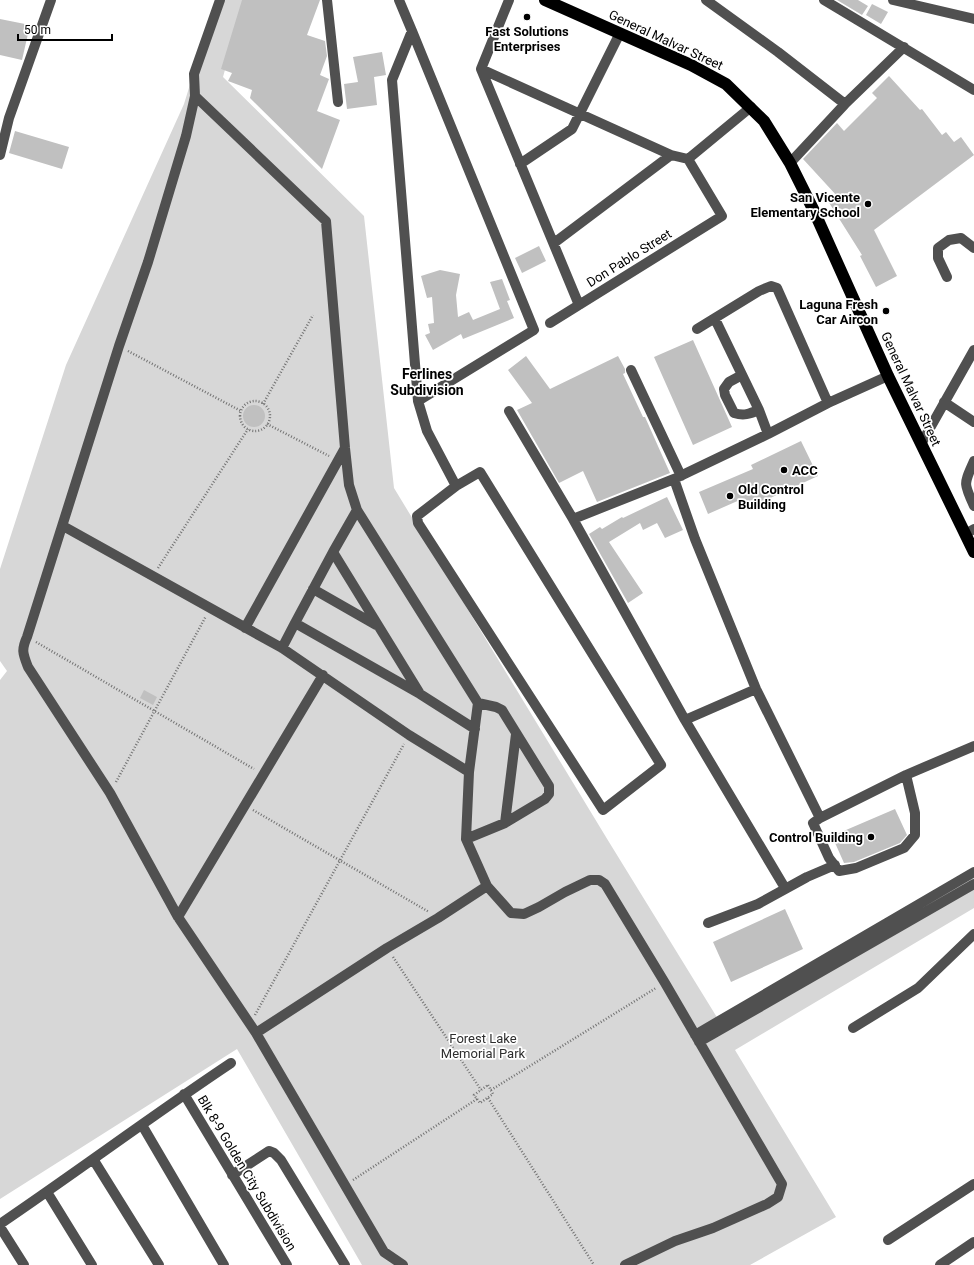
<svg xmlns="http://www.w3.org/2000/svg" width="974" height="1265" viewBox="0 0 974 1265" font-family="Roboto,sans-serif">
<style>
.green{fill:#d7d7d7}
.building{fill:#c0c0c0}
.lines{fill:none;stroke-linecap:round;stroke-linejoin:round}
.path{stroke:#727272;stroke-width:2.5;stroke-dasharray:1 2;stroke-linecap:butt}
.minor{stroke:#505050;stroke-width:10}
.highway{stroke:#000;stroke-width:12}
.poi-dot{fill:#000;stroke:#fff;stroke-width:1.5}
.labels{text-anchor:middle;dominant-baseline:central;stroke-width:3.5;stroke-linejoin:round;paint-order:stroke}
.poi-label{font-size:13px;font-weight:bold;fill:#000;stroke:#fff;text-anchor:end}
.street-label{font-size:13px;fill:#000;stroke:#fff}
.park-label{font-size:13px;fill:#2e2e2e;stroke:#fff}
.neighbourhood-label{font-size:14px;font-weight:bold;fill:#000;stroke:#fff}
</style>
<rect width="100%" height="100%" fill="#fff"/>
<path class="green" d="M216,0H244L223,77L364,216L394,488L609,842L718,1019L974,868V908L735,1050L836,1217L750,1265H362L237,1049L0,1199V680L7,671L0,661V569L66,365L184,104Z"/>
<path class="building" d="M242,0H320L307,35L325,41L327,56L320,75L329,79L317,111L340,120L322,169L250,98L252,90L228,81L232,73L221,69Z
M837,0H858L868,6L862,15Z
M872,4L888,12L881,24L866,15Z
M0,19L30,25L22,60L0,55Z
M382,52L386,75L374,77L377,105L347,109L344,84L358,82L353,57Z
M889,76L920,110L922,109L942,135L946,132L954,142L961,137L974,155L874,230L897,276L876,287L860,256L862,255L828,201L837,196L803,159L837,123L844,131L877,98L872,93Z
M15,131L69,147L62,169L9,153Z
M539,246L546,261L522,273L515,258Z
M440,270L460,274L456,295L458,317L469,312L473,320L500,309L490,282L502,279L510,300L507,301L514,318L463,339L461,334L433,350L425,335L430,333L428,324L434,323L432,297L427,298L421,276Z
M693,340L732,427L693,445L654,357Z
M526,356L550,389L618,356L625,369V373L623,374L643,417H645L670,473L597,502L583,471L559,483L517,410L532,403L508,370Z
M243 416a11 11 0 1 1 22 0a11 11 0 1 1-22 0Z
M801,441L818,476L746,509L742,499L708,514L699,492L753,469L751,465Z
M667,497L683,530L665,538L657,523L643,530L640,523L609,542L643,593L628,603L589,534L600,527L602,529L622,517L623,518Z
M144,690L157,697L153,705L140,698Z
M895,809L907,835L900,843L854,862L844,863L832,836Z
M785,909L803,949L731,982L713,942Z"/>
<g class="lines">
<path class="path" d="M128,351L241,411
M240 416a15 15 0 1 1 30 0a15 15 0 1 1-30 0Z
M263,404L313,315
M267,424L329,456
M158,568L248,429
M36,642L254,769
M116,782L206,616
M253,810L429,912
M393,957L481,1090
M255,1015L404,744
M488,1085L493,1094L480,1103L474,1095Z
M491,1090L656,988
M488,1098L594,1265
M353,1180L477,1099"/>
<path class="minor" d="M220,0L194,74L195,96L186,136L148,262L119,346L27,637C21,650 23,654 28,667L110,793L178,917L256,1033L384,1252L403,1265
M327,0L338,102
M399,0L412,31L534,330L418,401
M509,0L481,69L579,305
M706,0L778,52L845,104
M824,0L974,90
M893,0L974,19
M412,31L392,80L418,401L427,431L456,486
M481,69L671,155L688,159L722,216L550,323
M195,96L326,221L345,448L349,485L357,510L478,703L469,772
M0,155L9,118L51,0
M688,159L751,107
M790,163L845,104L904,47
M520,164L572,129L620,33
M554,243L671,155
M947,277L938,258V248L949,240L961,238L974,248
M715,319L759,410L768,434
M697,329L759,291L771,286L777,288L828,403
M631,370L681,476
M742,375L729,382L724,389L725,395L734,413C744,416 749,414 759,410
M944,402L974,422
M509,411L573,519L685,720L785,888
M921,444L974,350
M974,461C964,484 963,482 974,506
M480,472L661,765L603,810L418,523L417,516L456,486Z
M674,479L695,539L756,689L820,818
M357,510L333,552L295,623L420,694L475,729
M573,519L674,479L768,434L828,403L888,376
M63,526L282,648L409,735L469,772L466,839L487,886L511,913L524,914L539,907L565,892L590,880H599L605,884L665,983L782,1184L778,1197L767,1204L713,1228L675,1241L625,1265
M965,534L974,529
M333,552L419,692
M313,589L376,625
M245,628L345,448
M282,648L295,623
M685,720L756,689
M906,775L915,813V835L904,848L856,868L839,871L829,858L813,823L820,818L906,775L974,746
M505,823L516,734
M466,839L505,823L545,799L549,794V786L502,710L496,707L478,703
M178,917L323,675
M708,923L758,904L807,877L835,865
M853,1028L918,988L974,934
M256,1033L387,948L438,918L487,886
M695,1035L974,872
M699,1042L974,884
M184,1094L287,1265
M142,1125L224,1265
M93,1159L159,1265
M232,1175L269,1151L274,1153L281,1160L345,1265
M47,1192L92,1265
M0,1224C78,1171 153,1115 231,1063
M0,1227L24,1265
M888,1240L974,1184
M940,1265L974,1242"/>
<path class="highway" d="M545,0L691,65L726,84L764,121L790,163L814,211L888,376L974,552"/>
</g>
<g class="poi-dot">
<circle cx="527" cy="17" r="4"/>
<circle cx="868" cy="204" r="4"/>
<circle cx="886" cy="311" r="4"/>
<circle cx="784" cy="470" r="4"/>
<circle cx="730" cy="496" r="4"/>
<circle cx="871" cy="837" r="4"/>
</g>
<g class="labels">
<g class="poi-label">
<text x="527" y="31" text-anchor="middle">Fast Solutions<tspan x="527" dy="15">Enterprises</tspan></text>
<text x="860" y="197">San Vicente<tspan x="860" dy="15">Elementary School</tspan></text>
<text x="878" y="304">Laguna Fresh<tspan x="878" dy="15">Car Aircon</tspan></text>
<text x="792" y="470" text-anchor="start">ACC</text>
<text x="738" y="489" text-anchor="start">Old Control<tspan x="738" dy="15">Building</tspan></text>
<text x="863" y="837">Control Building</text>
</g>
<g class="street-label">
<text transform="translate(666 40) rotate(25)">General Malvar Street</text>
<text transform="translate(629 258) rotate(-32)">Don Pablo Street</text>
<text transform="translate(911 389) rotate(65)">General Malvar Street</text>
<text transform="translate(247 1173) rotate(59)">Blk 8-9 Golden City Subdivision</text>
</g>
<g class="park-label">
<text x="483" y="1038">Forest Lake<tspan x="483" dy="15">Memorial Park</tspan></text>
</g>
<g class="neighbourhood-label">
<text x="427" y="374">Ferlines<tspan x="427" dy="16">Subdivision</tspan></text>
</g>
</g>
<path d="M18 34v6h94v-6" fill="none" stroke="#000000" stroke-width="2"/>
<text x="24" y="34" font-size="12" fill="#000000" stroke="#ffffff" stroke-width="3" paint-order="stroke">50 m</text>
</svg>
